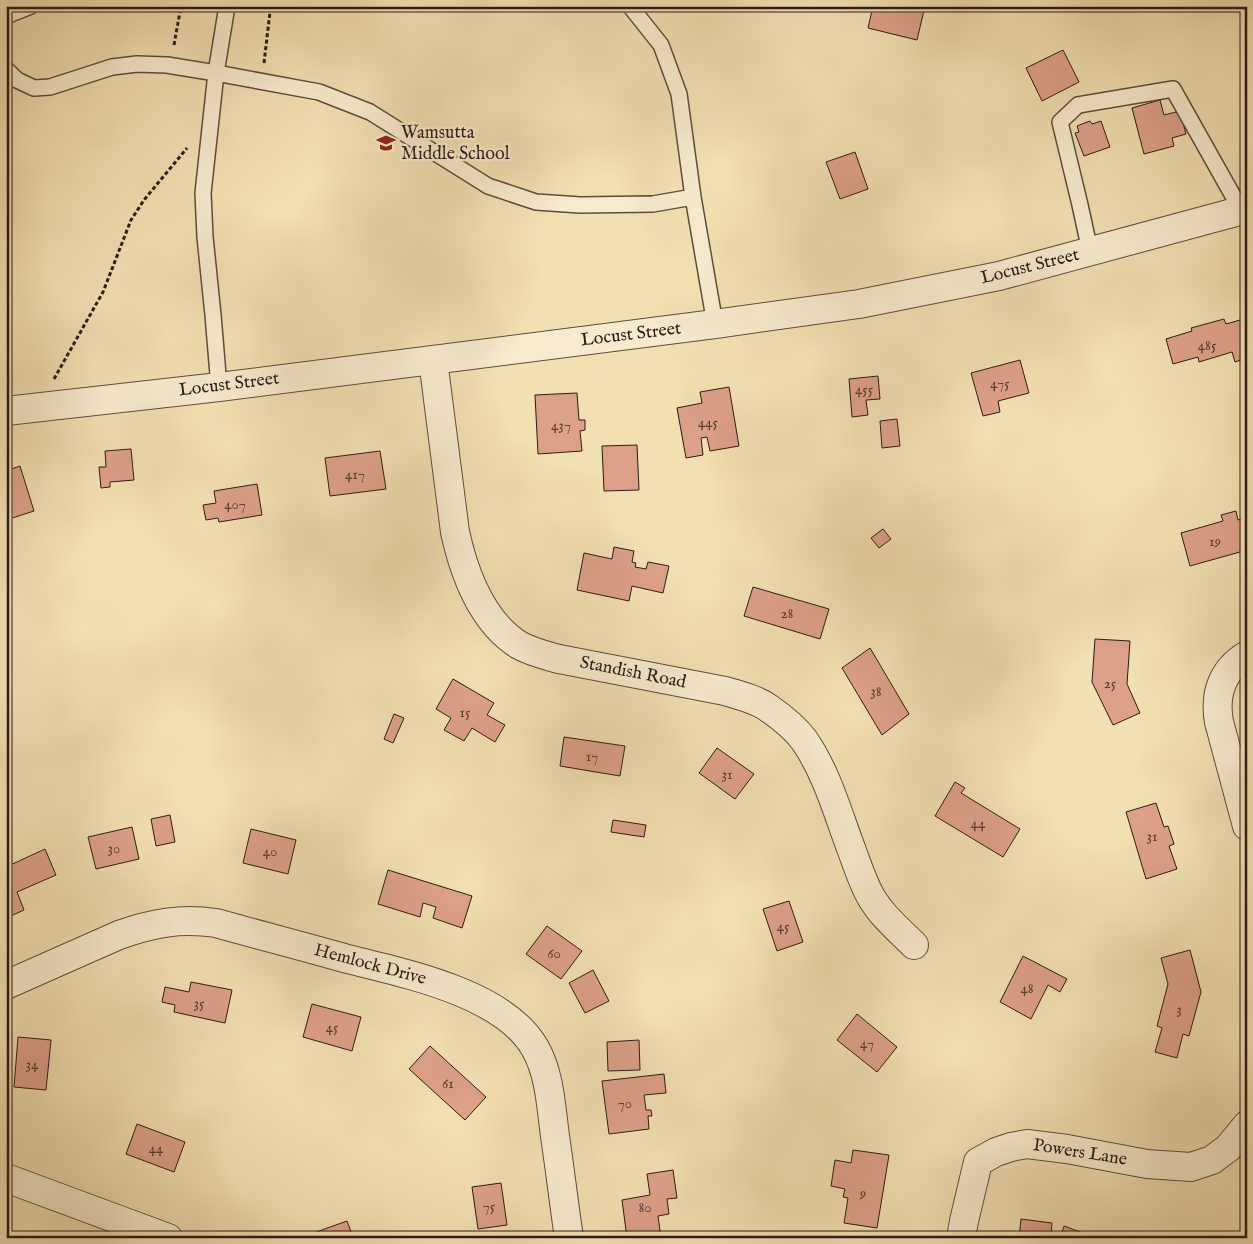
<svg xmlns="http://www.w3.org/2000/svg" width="1253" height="1244" viewBox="0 0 1253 1244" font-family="'IM FELL English',serif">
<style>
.building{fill:#dda089;stroke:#2b1c17}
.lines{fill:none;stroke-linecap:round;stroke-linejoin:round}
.service-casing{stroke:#5d4d3e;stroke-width:18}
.minor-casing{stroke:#5d4d3e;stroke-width:30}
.path{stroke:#2b1c17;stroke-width:3;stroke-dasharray:4 2.5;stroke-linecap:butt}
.service{stroke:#f7eacd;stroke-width:15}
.minor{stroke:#f7eacd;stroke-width:28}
.labels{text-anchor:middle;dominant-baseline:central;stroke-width:4.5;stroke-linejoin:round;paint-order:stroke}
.number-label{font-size:15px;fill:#583d34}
.poi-label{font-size:18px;fill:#2b1c17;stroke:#f7eacd;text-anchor:start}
.street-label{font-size:18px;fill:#2b1c17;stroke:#f7eacd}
</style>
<rect width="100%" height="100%" fill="#f2dfb2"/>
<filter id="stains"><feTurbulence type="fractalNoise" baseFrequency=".004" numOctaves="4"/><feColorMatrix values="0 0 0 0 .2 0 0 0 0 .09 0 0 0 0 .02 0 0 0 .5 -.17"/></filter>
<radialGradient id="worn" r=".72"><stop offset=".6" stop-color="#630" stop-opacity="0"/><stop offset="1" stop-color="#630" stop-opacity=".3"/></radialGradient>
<path class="building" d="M873,6H925L917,40L868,28Z
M1063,50L1079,82L1042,101L1026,68Z
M1160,100L1164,115L1180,111L1186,134L1172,138L1174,146L1144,154L1132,108Z
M1090,121L1092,124L1101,121L1110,147L1084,156L1075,133L1079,132L1077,126Z
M855,152L868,189L840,199L826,162Z
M1247,318V358L1235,362L1232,352L1199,362L1198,357L1173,364L1166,339L1192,331L1191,328L1224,319L1226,324Z
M1020,360L1029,393L998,401L1000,412L983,416L971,373Z
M878,376L880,399L866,400L868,415L852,417L849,379Z
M729,387L739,446L710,451L707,437L701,438L703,455L686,458L677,408L702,403L700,392Z
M577,393L579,420H585V430L580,431L582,451L538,454L535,395Z
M897,419L900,446L882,448L880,421Z
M637,445L639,490L604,491L602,446Z
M131,449L134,480L110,482V487L101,488L99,467H106L105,451Z
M380,451L386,489L330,496L325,458Z
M20,466L34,511L6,520V471Z
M257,484L262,515L219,522L218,518L206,520L203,505L216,503L214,491Z
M1236,511L1238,520L1247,517V550L1190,566L1181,533L1223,521L1221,515Z
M883,529L891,539L879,548L871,538Z
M614,547L634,551L632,562L636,563L635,567L646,569L648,562L669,566L663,593L632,586L629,601L577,590L584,553L612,559Z
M753,587L829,609L820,639L744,616Z
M1095,639L1130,641L1127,684L1140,713L1113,725L1092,682Z
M870,648L909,714L882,735L842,668Z
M453,679L494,703L487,715L505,725L495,742L472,728L464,741L444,730L451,718L436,709Z
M394,714L404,718L393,743L384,739Z
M564,737L625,746L620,776L560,766Z
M717,748L754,774L735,799L699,773Z
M955,782L965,788L961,793L1020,829L1003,857L935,816Z
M1156,803L1164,827L1168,826L1174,844L1169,846L1177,869L1146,879L1126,812Z
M170,815L175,842L156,846L151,819Z
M613,820L646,825L644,837L611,832Z
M132,827L139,859L96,869L88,837Z
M251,829L296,840L288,874L243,863Z
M45,849L56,875L17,892L24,910L6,918V867Z
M388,870L472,896L462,928L433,918L436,907L423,903L420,917L378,904Z
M789,901L803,942L777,951L763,909Z
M547,926L582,951L561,979L526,954Z
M1190,950L1201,992L1189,1036L1183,1034L1177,1058L1155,1052L1162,1028L1157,1026L1168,984L1161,958Z
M1023,956L1067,979L1060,992L1048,985L1031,1019L1000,1002Z
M593,970L609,1001L585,1013L569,983Z
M191,982L232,990L225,1023L174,1012L175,1005L162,1002L165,987L189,992Z
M312,1004L361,1017L352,1051L303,1037Z
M857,1014L897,1047L877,1072L837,1040Z
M18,1037L51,1040L46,1090L14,1087Z
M639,1040L640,1070L608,1071L607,1042Z
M430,1046L486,1097L465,1120L409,1069Z
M664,1074L666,1093L644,1095L646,1110H651L652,1116H648L649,1129L609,1134L602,1081Z
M137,1124L185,1142L174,1172L126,1154Z
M853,1150L889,1155L877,1228L844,1223L848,1198L843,1197L845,1189L831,1186L835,1160L851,1163Z
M673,1170L677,1198L667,1199L669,1214L658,1216L661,1238H627L622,1200L650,1195L647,1174Z
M501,1183L507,1225L478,1229L472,1187Z
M1021,1219L1052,1223L1051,1234L1061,1235L1064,1226L1097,1238H1019Z
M347,1221L353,1237L303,1238L302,1237Z"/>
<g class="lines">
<g class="service-casing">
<path id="service" d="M630,6L661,45L679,94L693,197L715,324
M6,16L31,6
M6,69L17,80L34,88L50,87L112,67L137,64L167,65L216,73L319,92L370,112L488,186L536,202L580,205L653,204L693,197
M1090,251L1080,205L1060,122L1078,105L1173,89L1241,210
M219,387L213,315L205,237L203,193L216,73L227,6"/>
</g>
<g class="minor-casing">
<path id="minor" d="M433,360L455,532C464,573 481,621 519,645C531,652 545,655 559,659L725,691C739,695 755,699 767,707C780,716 795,728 804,740C827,773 838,814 852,851C858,867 863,883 871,897C882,916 899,930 914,945
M6,411L219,387L715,324L859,304L999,276L1247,209
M1247,655C1222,670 1214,694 1219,722L1247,826
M6,985L119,935C153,923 180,918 216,923C259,935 302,946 344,958C402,973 503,992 535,1048C550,1074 551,1107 555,1136C560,1170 564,1204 569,1238
M6,1178L168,1238
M961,1238L964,1221L978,1162L996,1152L1011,1147L1027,1144L1067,1149L1147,1164L1191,1167L1212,1160L1228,1148L1247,1125"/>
</g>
<path class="path" d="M174,45L181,6
M264,63L270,12
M54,379L103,292L131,220L144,200L187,148"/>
<use href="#service" class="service"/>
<use href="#minor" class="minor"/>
</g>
<defs>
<g id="school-bare" transform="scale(1.5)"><path d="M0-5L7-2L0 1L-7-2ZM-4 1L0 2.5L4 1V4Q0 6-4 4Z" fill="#8f2418" stroke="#f7eacd" stroke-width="2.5" paint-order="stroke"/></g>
</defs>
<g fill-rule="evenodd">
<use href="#school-bare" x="386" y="143"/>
</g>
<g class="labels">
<g class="number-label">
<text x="1207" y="345">485</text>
<text x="1000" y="383">475</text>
<text x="864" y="389">455</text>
<text x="708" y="422">445</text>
<text x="561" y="425">437</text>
<text x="355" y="474">417</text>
<text x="235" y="504">407</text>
<text x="1215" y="541">19</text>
<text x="787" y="613">28</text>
<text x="1110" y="683">25</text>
<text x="876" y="691">38</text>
<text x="465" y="712">15</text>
<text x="592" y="756">17</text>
<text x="727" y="774">31</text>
<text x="978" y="823">44</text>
<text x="1152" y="836">31</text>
<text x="114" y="848">30</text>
<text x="270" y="851">40</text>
<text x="783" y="926">45</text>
<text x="554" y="953">60</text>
<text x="1027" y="988">48</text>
<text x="199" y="1003">35</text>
<text x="1179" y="1009">3</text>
<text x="332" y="1027">45</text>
<text x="867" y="1043">47</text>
<text x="32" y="1064">34</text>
<text x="448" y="1083">61</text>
<text x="625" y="1103">70</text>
<text x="156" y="1148">44</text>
<text x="863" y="1193">9</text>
<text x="489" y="1206">75</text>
<text x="645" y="1207">80</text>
</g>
<g class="poi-label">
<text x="401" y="133">Wamsutta<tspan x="401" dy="21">Middle School</tspan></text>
</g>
<g class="street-label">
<text transform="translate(1030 267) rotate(-14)">Locust Street</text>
<text transform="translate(631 335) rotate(-7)">Locust Street</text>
<text transform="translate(229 385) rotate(-7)">Locust Street</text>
<text transform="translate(633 673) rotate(11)">Standish Road</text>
<text transform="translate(370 965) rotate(15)">Hemlock Drive</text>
<text transform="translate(1080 1153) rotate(9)">Powers Lane</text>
</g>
</g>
<rect width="1253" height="1244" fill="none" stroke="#f2dfb2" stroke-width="25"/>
<rect x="8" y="8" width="1238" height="1229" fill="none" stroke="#2b1c17" stroke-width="2.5"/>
<rect x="12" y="12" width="1228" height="1219" fill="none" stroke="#2b1c17"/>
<rect width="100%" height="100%" filter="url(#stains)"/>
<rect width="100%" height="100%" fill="url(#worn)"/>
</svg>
